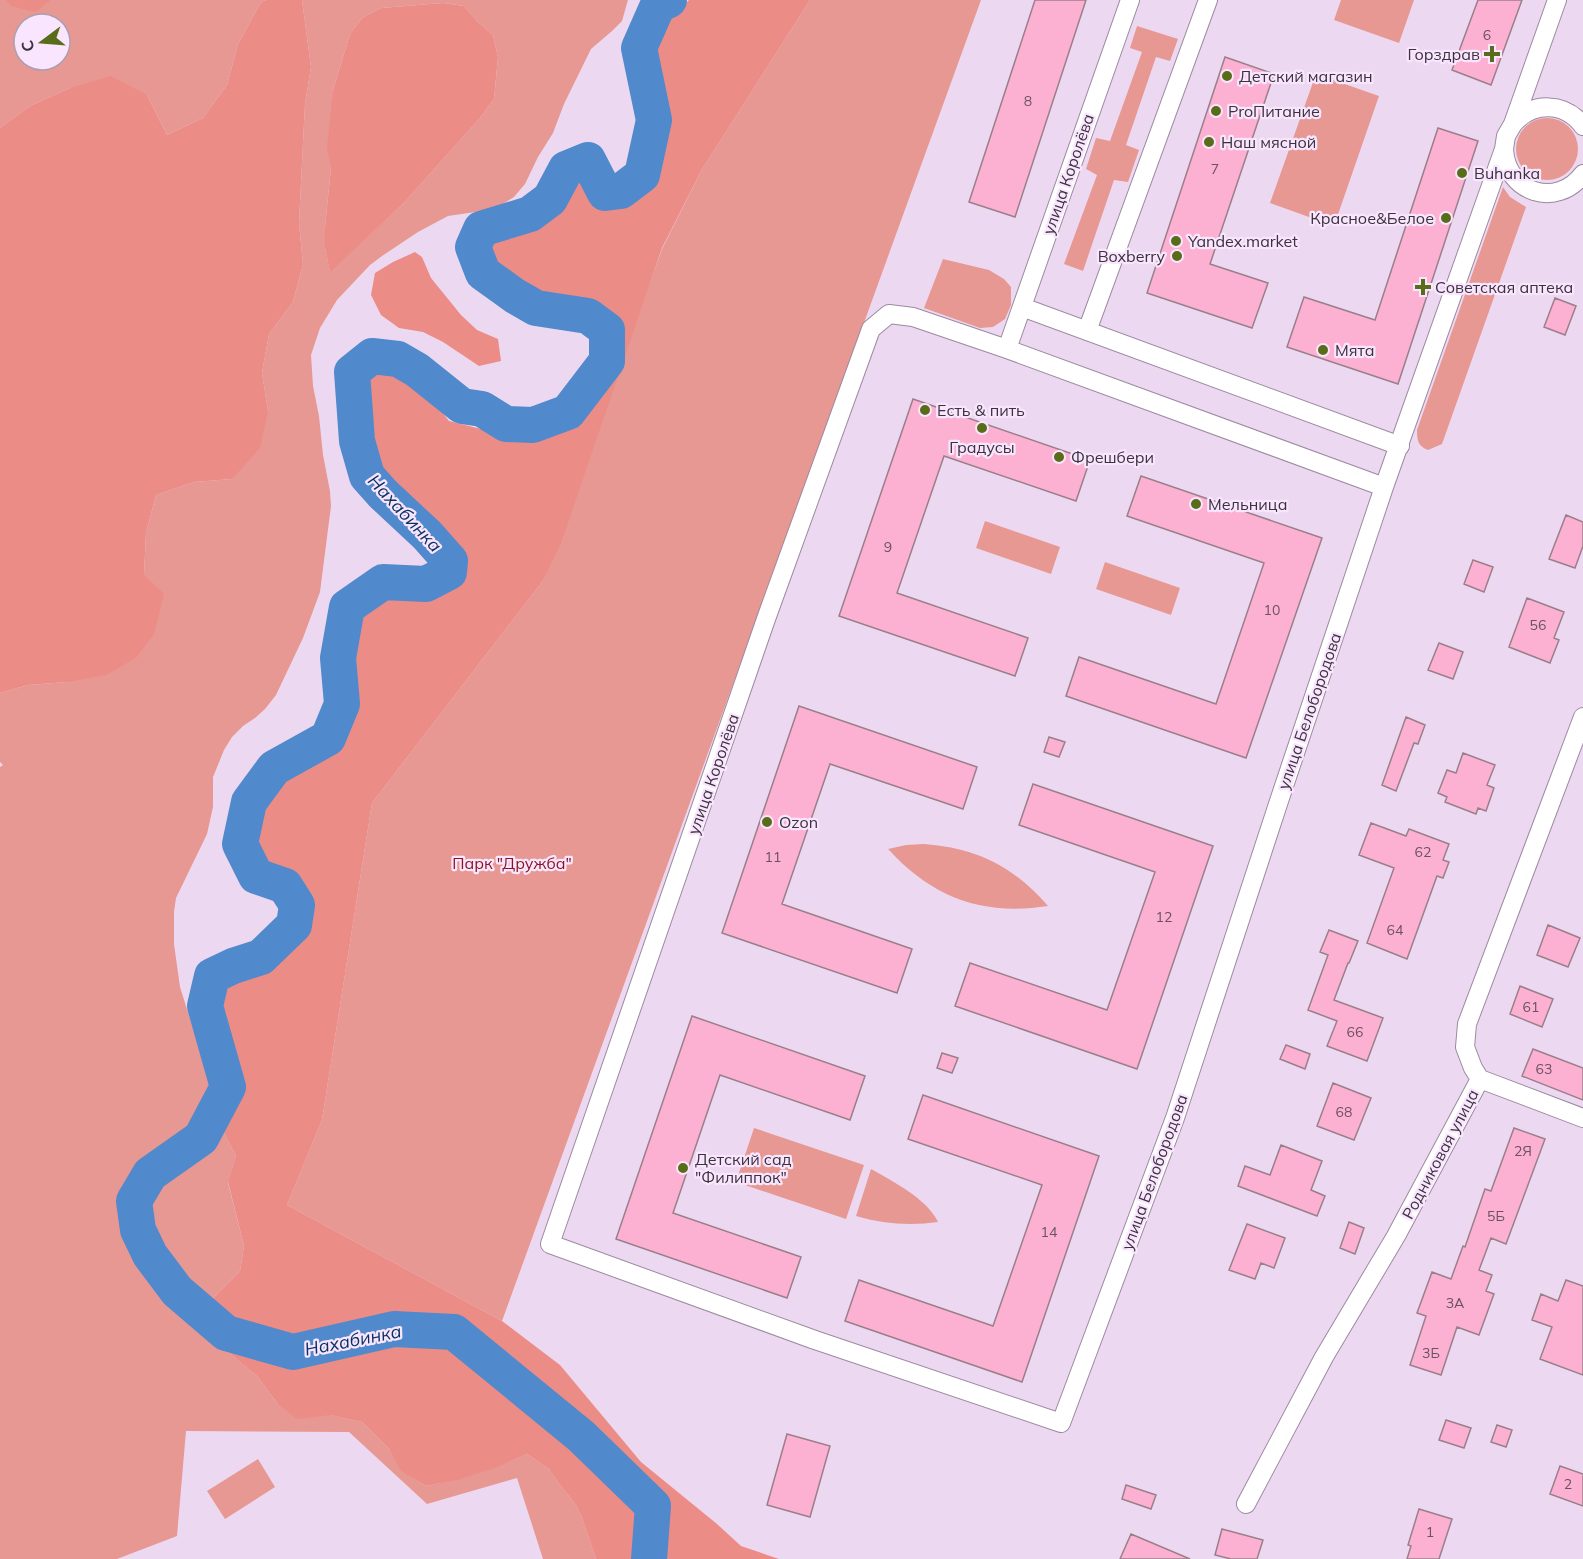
<svg xmlns="http://www.w3.org/2000/svg" width="1583" height="1559" viewBox="0 0 1583 1559" font-family="Mulish,sans-serif">
<style>
.green{fill:#e79892;fill-rule:evenodd}
.forest{fill:#ec8c86}
.lines{fill:none;stroke-linecap:round;stroke-linejoin:round}
.river{stroke:#5089cc;stroke-width:36}
.building{fill:#fcb1d2;stroke:#9a7f8a;stroke-width:1.5}
.minor-casing{stroke:#9c8aa0;stroke-width:20}
.minor{stroke:#fff;stroke-width:18}
.poi-dot{fill:#596c1a;stroke:#f9e6fe;stroke-width:2}
.labels{text-anchor:middle;dominant-baseline:central;stroke-width:4.5;stroke-linejoin:round;paint-order:stroke}
.number-label{font-size:14px;fill:#6a5262}
.poi-label{font-size:16px;fill:#3a323c;stroke:#f9e6fe;text-anchor:start}
.street-label{font-size:16px;fill:#3a323c;stroke:#f9e6fe}
.park-label{font-size:16px;fill:#88141d;stroke:#f9e6fe}
.water-label{font-size:18px;font-style:italic;fill:#08325d;stroke:#f9e6fe}
</style>
<rect width="100%" height="100%" fill="#ecd9f1"/>
<path class="green" d="M0,0H266L261,2L238,44L227,85L203,118L167,135L147,95L70,88L30,106L0,128ZM24,24H60V60H24Z
M302,0H628L622,21L612,31L591,49L564,104L553,133L538,157L525,184L514,197L501,205L489,210L448,216L418,232L382,256L370,265L337,300L320,328L311,355L313,386L319,416L323,455L330,491L331,506L320,592L303,638L276,695L265,709L255,718L243,726L232,737L224,750L213,777V807L207,834L176,898L174,912V944L180,987L203,1060L225,1107L222,1129L236,1156L228,1183L244,1246L240,1271L209,1302L216,1342L257,1376L277,1403L362,1422L389,1449L402,1471L426,1486C462,1479 493,1469 527,1454L549,1469L557,1481L576,1505L582,1518L596,1559H543L517,1478L427,1504L349,1432L186,1431L177,1536L117,1559H0V767L3,765L0,762V693L28,685L67,682L144,575L146,533L156,495L194,482L232,479L268,411L262,373L269,334L293,302L303,264L299,223L305,104L311,67ZM443,3L464,6L477,21L493,35L498,57L494,99L480,118L402,205L330,271L325,248V227L331,167L333,90L350,34L362,18L381,8Z
M810,0H981L502,1321L287,1205L322,1120L372,803L542,582L662,249L701,171Z
M1341,0H1414L1399,43L1334,20Z
M1137,26L1178,39L1170,61L1156,57L1126,145L1139,150L1128,182L1114,180L1083,271L1064,264L1097,175L1086,169L1096,138L1110,141L1142,52L1130,48Z
M1316,74L1379,96L1334,226L1270,203Z
M1516 149a31 31 0 1 1 62 0a31 31 0 1 1-62 0Z
M1503,187L1510,197L1526,207L1442,444L1428,450C1418,446 1417,441 1417,430Z
M943,259L989,270L1004,279L1011,287V305L1005,319L993,327L980,328L924,308Z
M985,521L1060,547L1051,574L976,548Z
M1105,562L1180,588L1171,615L1096,589Z
M924,844C977,848 1013,866 1048,906C982,916 933,898 888,849L906,845Z
M754,1128L864,1165L846,1219L736,1182Z
M871,1169C894,1182 927,1199 938,1222C911,1226 882,1224 856,1216Z
M258,1459L275,1487L225,1519L207,1491Z"/>
<path class="forest" d="M6,0H50L36,12L11,6Z
M266,0H302L311,67L305,104L299,223L303,264L293,302L269,334L262,373L268,411L260,448L232,479L194,482L156,495L146,533L144,575L164,594L154,634L136,658L106,675L67,682L28,685L0,693V128L30,106L70,88L111,76L147,95L167,135L203,118L227,85L238,44L261,2Z
M689,0H810L701,171L662,248L561,543L542,582L372,803L322,1120L287,1205L502,1321L560,1365L641,1462L717,1524L741,1546L779,1559H596L582,1518L576,1505L557,1481L549,1469L527,1454L495,1468L457,1480L426,1486L401,1471L389,1449L362,1422L330,1415L297,1419L277,1403L257,1376L216,1342L202,1322L209,1302L240,1271L244,1246L228,1182L236,1156L222,1129L225,1107L235,1101L237,1074L231,1051L219,1030L217,1007L223,985L242,972L263,966L284,955L298,936L307,915L299,894L284,877L264,866L254,845L253,821L262,799L294,768L332,743L344,724L351,702L352,679L346,656L349,634L359,613L378,598L400,594L449,579L458,558L432,520L375,473L368,451L365,427L367,404L361,381L378,365L399,373L435,403L449,421L493,432L516,433L538,424L586,397L612,325L598,308L577,303L531,300L491,275L479,257L488,236L508,227L553,214L560,191L578,175L595,189L616,198L638,193L651,173L661,127L655,106L654,59L658,34L672,17Z
M443,3L464,6L477,21L493,35L498,57L494,99L480,118L402,205L330,272L325,248V227L331,167L327,148L333,90L350,34L362,18L381,8Z
M415,252L422,257L431,278L461,315L477,330L498,339L501,361L479,366L443,342L423,332L399,328L381,315L371,295L375,273L393,262Z"/>
<g class="lines">
<path class="river" d="M649,1559L653,1506L581,1436L454,1332L394,1329L293,1352L226,1333L177,1291L150,1255L138,1230L134,1201L150,1174L201,1138L228,1087L205,1006L212,976L233,966L261,957L294,925L297,905L285,886L256,876L240,844L249,802L274,768L328,738L342,704L338,658L347,607L383,582L426,584L449,572L450,561L427,535L383,494L367,476L357,441L352,372L372,356L398,359L417,370L462,406L482,409L506,424L533,425L568,412L607,361V330L588,316L536,308L515,296L483,273L473,247L481,229L530,214L550,199L566,169L588,160L605,193L621,191L642,175L654,120L639,48L658,5L669,0"/>
</g>
<path class="building" d="M1035,0H1086L1015,217L969,202Z
M1478,0H1522L1491,85L1452,70Z
M1225,57L1274,74L1210,264L1268,283L1252,328L1147,293Z
M1438,128L1478,141L1398,384L1287,347L1304,297L1375,320Z
M1555,298L1576,306L1565,335L1544,327Z
M913,399L1090,460L1076,501L944,456L897,593L1028,638L1015,676L839,616Z
M1141,476L1322,538L1246,758L1066,696L1079,657L1216,704L1264,563L1127,516Z
M1566,515L1583,522V546L1575,568L1549,559Z
M1473,560L1493,567L1484,592L1464,584Z
M1527,598L1564,612L1554,638L1559,640L1550,663L1509,647Z
M1439,643L1463,652L1453,679L1428,670Z
M799,706L977,767L963,809L830,764L782,904L912,949L897,993L722,933Z
M1406,717L1425,725L1418,744L1414,743L1396,791L1382,785Z
M1049,737L1065,742L1059,757L1044,752Z
M1463,753L1495,765L1487,785L1494,788L1486,811L1478,808L1476,814L1445,802L1447,797L1438,793L1447,770L1456,773Z
M1033,784L1213,846L1137,1069L955,1006L970,963L1107,1010L1155,872L1019,825Z
M1371,823L1406,836L1409,829L1449,844L1443,860L1449,862L1443,878L1437,876L1407,959L1367,943L1394,868L1359,855Z
M1548,925L1580,938L1568,967L1537,955Z
M1329,930L1358,941L1349,963H1348L1334,1000L1383,1018L1367,1061L1327,1046L1337,1021L1308,1010L1328,955L1320,952Z
M1520,986L1553,999L1542,1027L1510,1014Z
M692,1016L865,1076L850,1120L720,1075L673,1213L801,1257L787,1298L616,1239Z
M1286,1045L1310,1054L1305,1069L1280,1059Z
M1533,1049L1583,1068V1100L1522,1076Z
M942,1053L958,1058L952,1073L937,1068Z
M1333,1083L1371,1098L1354,1140L1317,1126Z
M923,1095L1099,1156L1022,1382L845,1321L859,1280L993,1326L1042,1185L908,1139Z
M1514,1128L1545,1139L1506,1244L1491,1238L1479,1270L1492,1275L1486,1291L1494,1294L1479,1335L1457,1327L1441,1375L1410,1365L1426,1316L1417,1313L1432,1272L1451,1279L1463,1246L1465,1247L1485,1189L1491,1191Z
M1281,1145L1322,1161L1311,1190L1325,1196L1317,1216L1238,1186L1245,1166L1270,1175Z
M1349,1222L1364,1228L1355,1254L1340,1248Z
M1247,1224L1285,1238L1274,1268L1261,1263L1255,1279L1229,1270Z
M1566,1280L1583,1286V1375L1540,1359L1552,1327L1532,1320L1541,1294L1558,1301Z
M1446,1420L1471,1428L1464,1448L1439,1440Z
M1497,1425L1512,1430L1506,1447L1491,1442Z
M787,1434L830,1446L810,1517L767,1505Z
M1560,1466L1583,1474V1506L1550,1494Z
M1126,1485L1156,1495L1151,1509L1122,1499Z
M1419,1509L1452,1519L1439,1559H1407L1411,1546L1408,1545Z
M1222,1529L1263,1540L1257,1559H1231L1215,1555Z
M1131,1534L1190,1559H1120Z"/>
<g class="lines">
<g class="minor-casing">
<path id="minor" d="M1513,124C1533,101 1565,102 1583,126
M1504,149C1506,193 1557,209 1583,174
M1022,307L1400,446
M1087,331L1208,0
M1007,349L1130,0
M1384,487L1007,349L913,317L889,314L871,329L766,619L550,1244L815,1340L1061,1423L1175,1118L1279,801L1384,487L1504,149L1506,136L1513,124L1557,0
M1480,1079L1583,1118
M1246,1504L1324,1357L1396,1236L1480,1079L1473,1068L1465,1047L1467,1024L1583,717"/>
</g>
<use href="#minor" class="minor"/>
</g>
<g class="poi-dot">
<path d="M1489 45h6v6h6v6h-6v6h-6v-6h-6v-6h6z"/>
<circle cx="1227" cy="76" r="6"/>
<circle cx="1216" cy="111" r="6"/>
<circle cx="1209" cy="142" r="6"/>
<circle cx="1462" cy="173" r="6"/>
<circle cx="1446" cy="218" r="6"/>
<circle cx="1176" cy="241" r="6"/>
<circle cx="1177" cy="256" r="6"/>
<path d="M1420 278h6v6h6v6h-6v6h-6v-6h-6v-6h6z"/>
<circle cx="1323" cy="350" r="6"/>
<circle cx="925" cy="410" r="6"/>
<circle cx="982" cy="428" r="6"/>
<circle cx="1059" cy="457" r="6"/>
<circle cx="1196" cy="504" r="6"/>
<circle cx="767" cy="822" r="6"/>
<circle cx="683" cy="1168" r="6"/>
</g>
<g class="labels">
<g class="number-label">
<text x="1487" y="35">6</text>
<text x="1028" y="101">8</text>
<text x="1215" y="169">7</text>
<text x="888" y="547">9</text>
<text x="1272" y="610">10</text>
<text x="1538" y="625">56</text>
<text x="1423" y="852">62</text>
<text x="773" y="857">11</text>
<text x="1164" y="917">12</text>
<text x="1395" y="930">64</text>
<text x="1531" y="1007">61</text>
<text x="1355" y="1032">66</text>
<text x="1544" y="1069">63</text>
<text x="1344" y="1112">68</text>
<text x="1523" y="1151">2Я</text>
<text x="1496" y="1216">5Б</text>
<text x="1049" y="1232">14</text>
<text x="1455" y="1303">3А</text>
<text x="1431" y="1353">3Б</text>
<text x="1568" y="1484">2</text>
<text x="1430" y="1532">1</text>
</g>
<g class="poi-label">
<text x="1480" y="54" text-anchor="end">Горздрав</text>
<text x="1239" y="76">Детский магазин</text>
<text x="1228" y="111">ProПитание</text>
<text x="1221" y="142">Наш мясной</text>
<text x="1474" y="173">Buhanka</text>
<text x="1434" y="218" text-anchor="end">Красное&amp;Белое</text>
<text x="1188" y="241">Yandex.market</text>
<text x="1165" y="256" text-anchor="end">Boxberry</text>
<text x="1435" y="287">Советская аптека</text>
<text x="1335" y="350">Мята</text>
<text x="937" y="410">Есть &amp; пить</text>
<text x="982" y="447" text-anchor="middle">Градусы</text>
<text x="1071" y="457">Фрешбери</text>
<text x="1208" y="504">Мельница</text>
<text x="779" y="822">Ozon</text>
<text x="695" y="1159">Детский сад<tspan x="695" dy="18">"Филиппок"</tspan></text>
</g>
<g class="street-label">
<text transform="translate(1068 174) rotate(-71)">улица Королёва</text>
<text transform="translate(1309 711) rotate(-71)">улица Белобородова</text>
<text transform="translate(713 774) rotate(-71)">улица Королёва</text>
<text transform="translate(1440 1154) rotate(-62)">Родниковая улица</text>
<text transform="translate(1154 1172) rotate(-70)">улица Белобородова</text>
</g>
<g class="park-label">
<text x="512" y="863">Парк "Дружба"</text>
</g>
<g class="water-label">
<text transform="translate(405 513) rotate(47)">Нахабинка</text>
<text transform="translate(353 1340) rotate(-11)">Нахабинка</text>
</g>
</g>
<g transform="translate(42 42) rotate(254)"><circle r="28" fill="#f9e6fe" stroke="#ad9eb0" stroke-width="1.5"/>
<path d="M0-4.5L10 22L0 15L-10 22Z" fill="#596c1a"/>
<text y="-9" font-size="16" font-weight="bold" text-anchor="middle" fill="#3a323c">С</text>
</g>
</svg>
